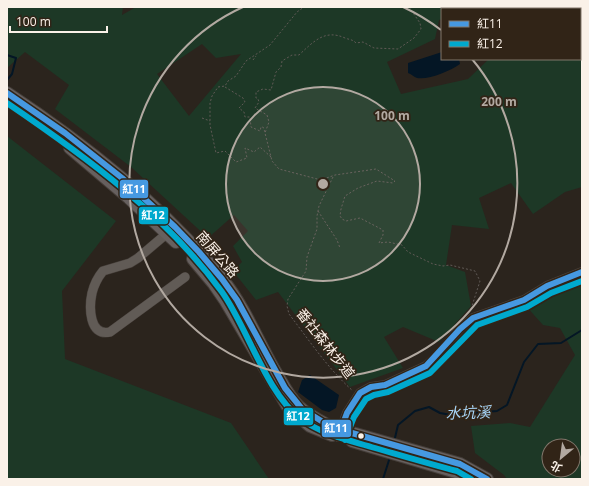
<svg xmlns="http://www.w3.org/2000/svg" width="589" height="486" viewBox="0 0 589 486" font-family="'Open Sans','Noto Sans TC',sans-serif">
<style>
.green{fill:#1d3826;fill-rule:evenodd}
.water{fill:#041625}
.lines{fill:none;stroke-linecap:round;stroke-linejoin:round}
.stream{stroke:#041625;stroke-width:2}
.minor-casing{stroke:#453e39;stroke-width:10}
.major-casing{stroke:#453e39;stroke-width:14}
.path{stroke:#605a56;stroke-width:1;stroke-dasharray:2 2;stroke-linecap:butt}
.minor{stroke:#615b56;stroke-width:9}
.major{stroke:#66605f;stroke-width:12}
.bus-1-casing{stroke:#312417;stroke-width:9}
.bus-2-casing{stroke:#312417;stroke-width:9}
.bus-1{stroke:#4699e1;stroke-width:6}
.bus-2{stroke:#00a9ce;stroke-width:6}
.ring{fill:none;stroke:#b2a9a1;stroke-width:2}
.bus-dot{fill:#faf1e8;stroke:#312417;stroke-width:1.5}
.labels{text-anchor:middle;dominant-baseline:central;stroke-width:3.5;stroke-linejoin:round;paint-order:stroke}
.street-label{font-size:14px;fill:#faf1e8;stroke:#312417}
.water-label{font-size:15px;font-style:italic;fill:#a7d5f7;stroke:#312417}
.centre{fill:#b2a9a1;stroke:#312417;stroke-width:2}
.ring-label{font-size:12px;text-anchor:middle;font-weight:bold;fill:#b2a9a1;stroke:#312417;stroke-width:3.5;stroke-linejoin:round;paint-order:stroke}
.line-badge{stroke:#312417;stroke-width:1.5}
.badge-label{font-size:11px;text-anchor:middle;font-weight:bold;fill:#fff}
</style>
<rect width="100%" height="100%" fill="#2b241d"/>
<path class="green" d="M7,7H123L122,15L136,7H471L464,9H442V19L439,20L435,39L387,62L401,94L468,79L489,59H580V9H541L543,7H582V187L565,192L533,214L511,183L479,198L489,229L452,225L446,265L465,272L471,306L439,342L403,327L384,337L403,368L350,387L278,292L256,300L233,271L242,262L233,246L248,231L234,215L208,238L131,167L55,109L69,85L25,52L7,68ZM202,44L216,58L241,54L189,116L157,74Z
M7,136L116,221L62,291L65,359L231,423L269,479H7Z
M582,280V479H507L504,475L475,453L471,426L510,423L530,427L575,355L560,328L543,325L525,305ZM549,446H573V470H549Z"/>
<path class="water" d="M442,52V59H459L460,64C450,71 429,80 417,78C414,77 411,74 408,73V63Z
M310,375L339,395L336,408L329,412L322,410L298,392L302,380Z"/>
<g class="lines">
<path class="stream" d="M7,55L16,58L12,74L7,80
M394,442L398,425L415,411L429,407L440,413L451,415L497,411L507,405L524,362L538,344L561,343L582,330
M383,479L390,457"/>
<g class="minor-casing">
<path id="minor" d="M514,9L517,7
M171,230L138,258L130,263L103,271C98,277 94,285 92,293C89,307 89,337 110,332L185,277
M338,437L347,413L360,393L371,387L385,385L426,366L438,355L460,329L473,318L524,300L547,286L582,272"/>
</g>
<g class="major-casing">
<path id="major" d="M7,93C84,144 164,207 222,279C243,305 257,339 273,368C281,381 288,396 298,406C307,415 320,421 331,427L460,464L487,479
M70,148L129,198L176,242
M193,259L214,284L225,300L288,407L310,426L332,435
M352,441L456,472L473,479"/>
</g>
<path class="path" d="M409,7L420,23L421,29L414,38L398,49L374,48L363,42L356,43C352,39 350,40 345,38C325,29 314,41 299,55H292L282,61L281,67L276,72L271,90L263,89L256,92V98L258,99L259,102L255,108L267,115L269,122L265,133L272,161L279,169L321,180L335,175L376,169L395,181L393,183L377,181L358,188L345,196L341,209L340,216L342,219L346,221L360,218L383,230V235L379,243L388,242L402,245L408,252L433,264L443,266L450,265L475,271L480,281L471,309
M253,60L256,56
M225,87L243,98L245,102L239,108L244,112L245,117H250L251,127L260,131L261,127H263L265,132
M202,118L210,121
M271,157L260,147L254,152L245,148L247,158L236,162L225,151L216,153L210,125V103L212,96L218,87L225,86L228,81L236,76L246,61L270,45L297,12L304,7
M333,177L319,206L317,216V229L307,257L306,271L288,299L287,306L289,314C309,340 328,369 353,391
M318,211L337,240L340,248"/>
<use href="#minor" class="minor"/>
<use href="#major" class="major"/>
<g class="bus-1-casing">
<path id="bus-1" d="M7,93L65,133L122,178L175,227L199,252L222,279L237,300L285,388L302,409L331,427L460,464L487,479
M338,437L347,413L360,393L371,387L385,385L426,366L460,329L473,318L524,300L547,286L582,272"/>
</g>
<g class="bus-2-casing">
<path id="bus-2" d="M7,103C85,156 166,215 222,292C247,327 267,394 300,418C322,435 349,440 375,448C403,456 430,464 457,471L471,479
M345,440L354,417L366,399L374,395L388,392L430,373L477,325L527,307L551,293L582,281"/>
</g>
<use href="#bus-1" class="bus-1"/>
<use href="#bus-2" class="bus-2"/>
</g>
<circle cx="323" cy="184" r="97" fill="#b2a9a1" fill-opacity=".12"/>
<g class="ring">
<circle cx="323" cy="184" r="97"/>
<path d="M403 7A194 194 0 0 1 441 30M472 59A194 194 0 1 1 243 7"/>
</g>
<circle class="bus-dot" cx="361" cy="436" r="3.5"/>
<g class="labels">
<g class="street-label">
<text transform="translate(218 254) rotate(49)">南屏公路</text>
<text transform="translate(326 343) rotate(52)">番社森林步道</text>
</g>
<g class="water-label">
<text transform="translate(468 412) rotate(-2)">水坑溪</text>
</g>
</g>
<circle cx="323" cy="184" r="6" class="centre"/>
<g class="ring-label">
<text x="499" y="106">200 m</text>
<text x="392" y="120">100 m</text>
</g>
<g class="line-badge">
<rect x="119" y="179" width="30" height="20" rx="4" fill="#4699e1"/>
<rect x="138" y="206" width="31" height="19" rx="4" fill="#00a9ce"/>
<rect x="283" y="407" width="31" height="19" rx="4" fill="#00a9ce"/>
<rect x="321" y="419" width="31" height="19" rx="4" fill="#4699e1"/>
</g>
<g class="badge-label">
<text x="134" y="193">紅11</text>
<text x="153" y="219">紅12</text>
<text x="298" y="420">紅12</text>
<text x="336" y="432">紅11</text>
</g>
<rect width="589" height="486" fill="none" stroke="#faf1e8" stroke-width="16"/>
<rect x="441" y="8" width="140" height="52" fill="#312417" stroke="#81766b"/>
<rect x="449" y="21" width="20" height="6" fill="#4699e1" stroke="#81766b"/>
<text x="477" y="28" font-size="12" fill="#faf1e8">紅11</text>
<rect x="449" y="41" width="20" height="6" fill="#00a9ce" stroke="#81766b"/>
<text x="477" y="48" font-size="12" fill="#faf1e8">紅12</text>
<g transform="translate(561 458) rotate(209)"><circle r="19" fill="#312417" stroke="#81766b"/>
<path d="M0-3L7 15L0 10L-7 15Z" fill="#b2a9a1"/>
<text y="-6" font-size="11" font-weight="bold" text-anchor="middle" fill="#faf1e8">北</text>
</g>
<path d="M10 26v6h97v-6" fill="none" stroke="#faf1e8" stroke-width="2"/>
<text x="16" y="26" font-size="12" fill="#faf1e8" stroke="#312417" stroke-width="3" paint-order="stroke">100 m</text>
</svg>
